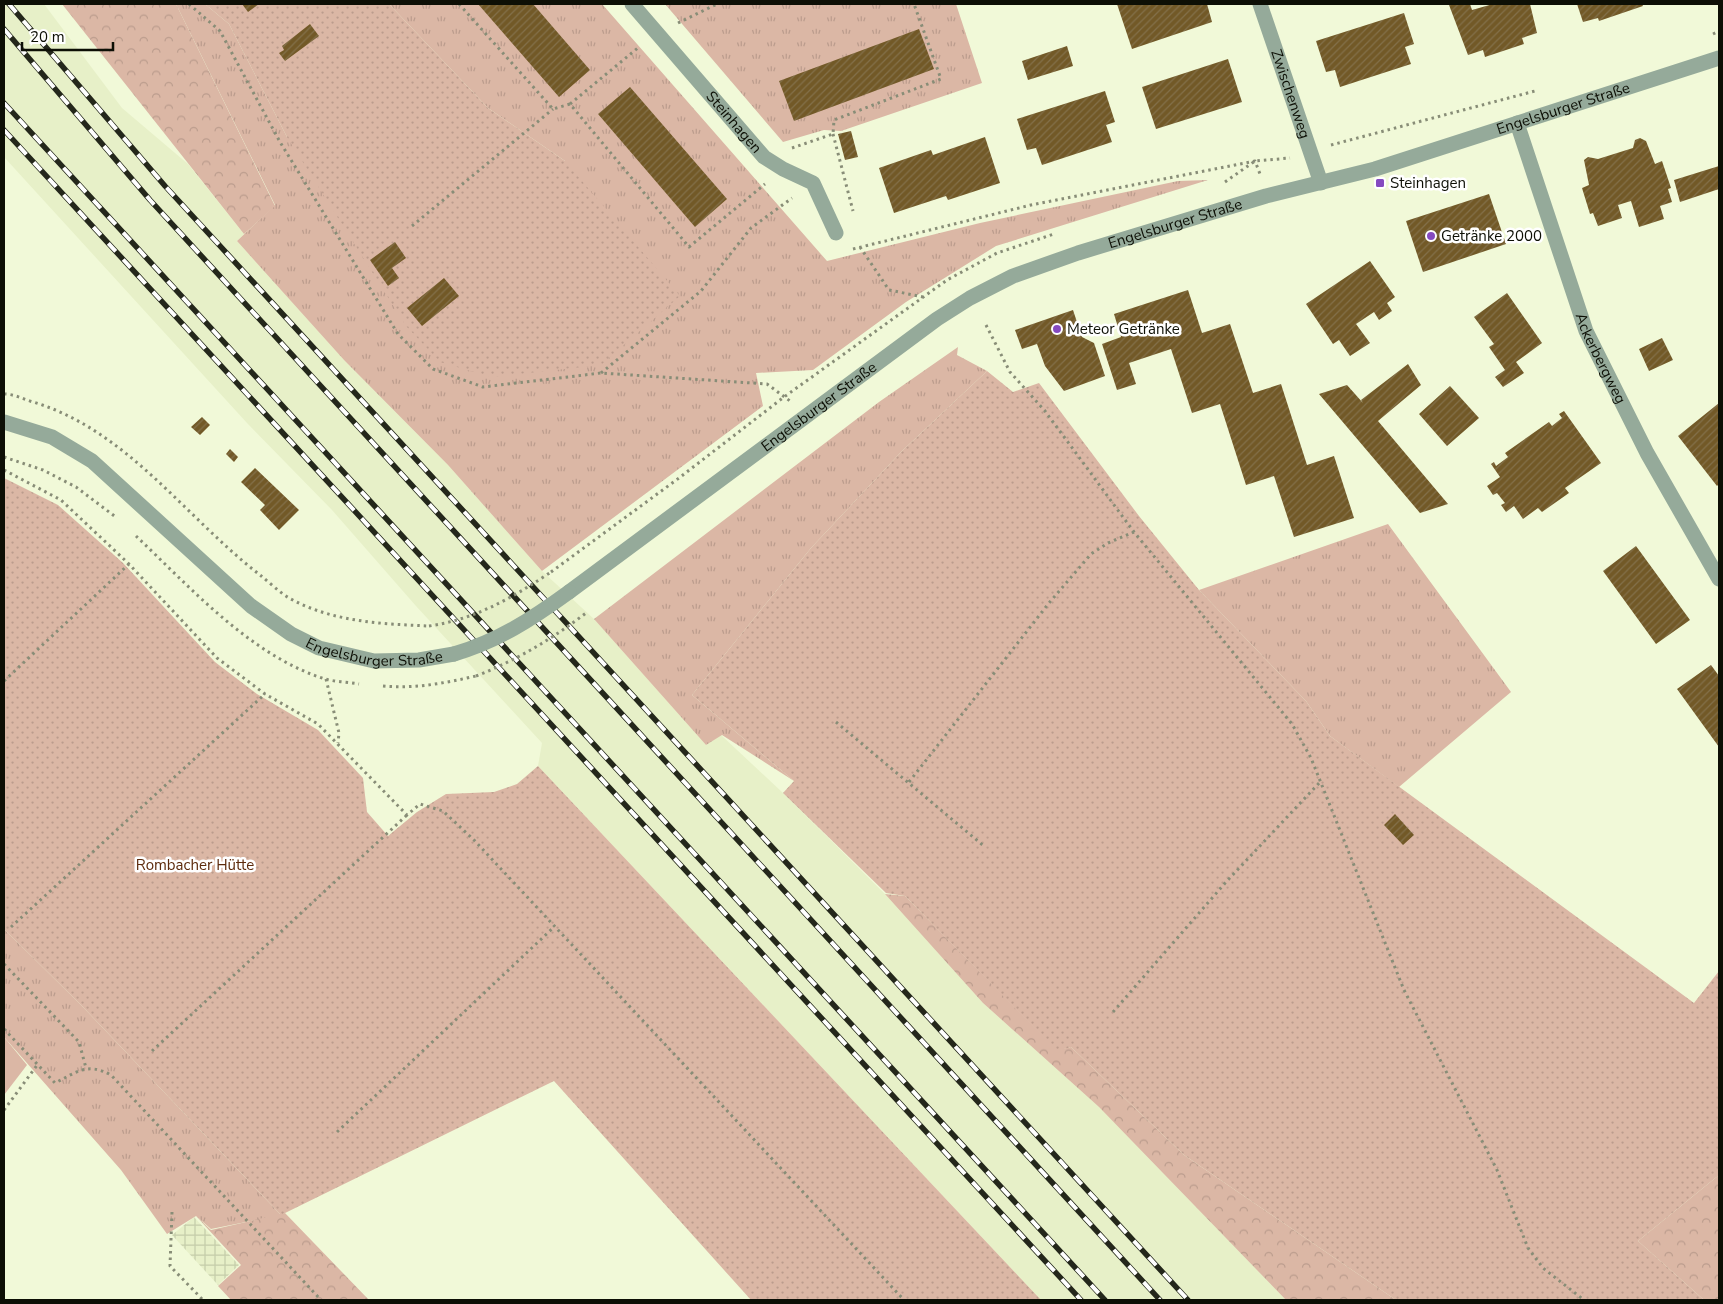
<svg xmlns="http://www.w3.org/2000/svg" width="1723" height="1304" viewBox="0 0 1723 1304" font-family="'Nunito Sans',sans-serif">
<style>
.built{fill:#e7f0c8}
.industrial{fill:url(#industrial-grid)}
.grass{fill:url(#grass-tufts)}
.forest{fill:url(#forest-crowns)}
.park{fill:url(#park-dots)}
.pitch{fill:#dbb7a5}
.building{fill:url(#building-hatch)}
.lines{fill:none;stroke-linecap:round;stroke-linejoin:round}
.path{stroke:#888d77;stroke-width:3;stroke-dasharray:2.5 4;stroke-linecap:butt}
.minor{stroke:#95aa9a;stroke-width:15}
.tertiary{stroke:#95aa9a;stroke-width:15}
.rail-casing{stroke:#24271b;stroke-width:5.5}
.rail{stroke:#fff;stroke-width:4;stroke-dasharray:11;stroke-linecap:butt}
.path-bridge{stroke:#888d77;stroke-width:3;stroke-dasharray:2.5 4;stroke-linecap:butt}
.tertiary-bridge{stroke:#95aa9a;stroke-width:15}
.poi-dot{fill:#854ac0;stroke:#fff;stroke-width:2}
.labels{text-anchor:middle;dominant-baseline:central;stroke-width:5;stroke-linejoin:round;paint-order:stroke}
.street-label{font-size:15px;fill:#0d0f05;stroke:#fff}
.poi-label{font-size:15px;fill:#0d0f05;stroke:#fff;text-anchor:start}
.park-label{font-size:15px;fill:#5c2a0b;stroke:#fff}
</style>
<defs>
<pattern id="industrial-grid" width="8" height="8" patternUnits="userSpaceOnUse" patternTransform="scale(1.25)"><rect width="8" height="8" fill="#e7f0c8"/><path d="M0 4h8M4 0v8" fill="none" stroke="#c5cdaa"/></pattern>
<pattern id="grass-tufts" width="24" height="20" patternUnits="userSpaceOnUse" patternTransform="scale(1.25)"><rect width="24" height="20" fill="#dbb7a5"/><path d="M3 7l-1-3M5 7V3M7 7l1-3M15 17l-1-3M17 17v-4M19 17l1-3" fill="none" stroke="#bb9c8d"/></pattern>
<pattern id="forest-crowns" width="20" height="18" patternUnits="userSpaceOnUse" patternTransform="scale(1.25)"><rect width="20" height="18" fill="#dbb7a5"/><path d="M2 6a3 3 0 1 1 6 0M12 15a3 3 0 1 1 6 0" fill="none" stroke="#bb9c8d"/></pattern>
<pattern id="park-dots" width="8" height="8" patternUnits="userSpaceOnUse" patternTransform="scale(1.25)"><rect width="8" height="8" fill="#dbb7a5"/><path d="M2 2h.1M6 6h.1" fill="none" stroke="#bb9c8d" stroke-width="1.8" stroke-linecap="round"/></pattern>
<pattern id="building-hatch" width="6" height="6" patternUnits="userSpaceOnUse" patternTransform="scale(1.25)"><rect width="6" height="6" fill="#725927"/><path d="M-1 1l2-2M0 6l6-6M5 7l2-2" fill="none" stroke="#83704a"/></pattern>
</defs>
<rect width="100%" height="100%" fill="#f1f9d8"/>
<path class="built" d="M4,4H44L122,108L188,164L244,234L237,241L344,360L448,465L542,571L594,619L706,745L721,735L783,793L885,894L983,1003L1099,1107L1286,1300H1041L538,766L542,743L416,606L332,510L247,423L4,157Z"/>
<path class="industrial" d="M194,1217L239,1265L218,1285L172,1235Z"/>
<path class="grass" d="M176,4H205L229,24L287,137L565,161L488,108L389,4H602L827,261L980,223L1178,181L1208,180L996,246L906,302L813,370L756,373L763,406L542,571L448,465L344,360L237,241L275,205Z
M665,4H956L982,83L841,131L824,130L783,142Z
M958,347L957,355L987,371L902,451L811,548L692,695L794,781L722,735L706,745L594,619L879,402Z
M1388,524L1511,692L1399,787L1330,736L1306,701L1199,590Z
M4,929L82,1006L281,1215L211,1229L196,1216L167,1234L121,1170L4,1037Z"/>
<path class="forest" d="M62,4H176L275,206L244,234Z
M885,894L905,896L1057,1050L1071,1047L1184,1155L1396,1300H1286L1099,1107L983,1003Z
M1719,1175V1300H1704L1638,1241Z
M285,1213L369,1300H231L218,1286L241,1265L196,1216L211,1230Z"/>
<path class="park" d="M205,4H389L488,108L565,161L680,296L601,365L491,377L440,362L406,326L287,137L229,24Z
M987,371L1013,392L1039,383L1139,516L1199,590L1306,701L1330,736L1694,1003L1719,971V1175L1638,1241L1704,1300H1396L1184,1155L1071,1047L1057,1051L905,896L886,893L783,793L794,781L692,695L811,548L902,451Z
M4,478L58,505L123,563L215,662L257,694L318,730L363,778L367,812L388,836L417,812L446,794L494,792L517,784L538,766L1041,1300H751L554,1081L281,1215L82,1006L4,929Z"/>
<path class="pitch" d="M4,1037L27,1065L4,1095Z"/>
<path class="building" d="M242,4H259L248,12Z
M478,4H533L590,70L559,97Z
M1117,4H1207L1212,22L1132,49Z
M1452,4H1470L1472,10L1493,4H1530L1537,33L1522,38L1524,44L1485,57L1483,50L1468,55L1449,5Z
M1577,4H1642L1643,6L1599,21L1598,18L1583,22Z
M1404,13L1414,44L1405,47L1411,64L1340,87L1335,70L1326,72L1316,41Z
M310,24L319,36L285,61L279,53L284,50L282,46Z
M919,29L934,69L794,121L779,81Z
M1067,46L1073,66L1028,80L1022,61Z
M1228,59L1242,102L1156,129L1142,87Z
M630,87L727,199L695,227L598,114Z
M1105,91L1115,122L1106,125L1112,142L1042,165L1036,148L1027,150L1017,119Z
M851,131L858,157L845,160L838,134Z
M985,137L1000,183L948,200L946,196L894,213L879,168L931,150L933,155Z
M1640,138L1646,141L1655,164L1662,161L1671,188L1668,189L1672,202L1660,206L1664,219L1639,227L1631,201L1618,205L1622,218L1598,226L1593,213L1590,214L1582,188L1589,185L1584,160L1588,157L1598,159L1633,148L1635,140Z
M1719,166V189L1680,202L1674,180Z
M1489,194L1506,244L1423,272L1406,221Z
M395,242L406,258L392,268L399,278L388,286L370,260Z
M1370,261L1395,297L1387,303L1392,311L1379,320L1374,312L1356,324L1370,343L1350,356L1339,340L1333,344L1306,304Z
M444,278L459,296L422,326L407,308Z
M1188,290L1202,333L1230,324L1253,393L1281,384L1307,465L1334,456L1354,518L1294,537L1274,476L1246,485L1220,404L1192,413L1171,349L1129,363L1136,384L1117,390L1102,344L1121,337L1114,314Z
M1507,293L1542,343L1516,362L1524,373L1503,387L1495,377L1505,370L1489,347L1494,344L1474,317Z
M1073,310L1082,337L1094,343L1105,376L1064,391L1045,366L1037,344L1022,349L1015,330Z
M1662,338L1673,360L1649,371L1639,349Z
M1408,364L1421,385L1378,421L1448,504L1420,513L1319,394L1347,385L1363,403L1361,400Z
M1450,386L1479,418L1447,446L1419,414Z
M1719,403V484L1717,486L1678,436Z
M1564,411L1601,463L1565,488L1569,493L1542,512L1538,508L1523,519L1514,506L1506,512L1501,505L1505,503L1497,493L1493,495L1487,486L1500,477L1491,464L1494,462L1496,466L1508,457L1505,453L1549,422L1552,426L1562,418L1559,414Z
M202,417L210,425L200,435L191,427Z
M230,449L238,457L234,462L226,454Z
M255,468L299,510L279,530L260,510L265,505L241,482Z
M1636,546L1690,620L1656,644L1603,571Z
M1711,665L1719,676V747L1677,689Z
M1395,814L1414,835L1403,845L1384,825Z"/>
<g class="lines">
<path class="path" d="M189,4L220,31L280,142L398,334L433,369L483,387L601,373L767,384L790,401
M459,4L553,109L570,104L689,247L765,184
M678,23L717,4
M1713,34L1719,31
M570,104L639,47
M833,134L853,211
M1331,145L1535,91
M792,148L833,134L834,120L941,79L914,4
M1225,182L1255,161L1290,158
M412,226L553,109
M860,247L889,290L923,297
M853,249L1031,205L1255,161L1260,174
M986,325L1010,372L1045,411L1134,532L1292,724L1311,758L1404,990L1497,1170L1528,1248L1543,1268L1584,1300
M601,373L701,291L751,228L792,198
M4,394C14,394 23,399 33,402C127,430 185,517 260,575C269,582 279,592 289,598C332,622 382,624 429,626
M4,457L43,470L76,487L117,518
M4,470L61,500L129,564L217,658L265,694L318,724L407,815L420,804L443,811L474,840L904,1300
M136,536C190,587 251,656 325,679C336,682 348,682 359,684
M551,572L679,478L784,397L947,280L997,253L1054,234
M326,679L339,733L338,743
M4,681L129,564
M383,686C415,689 445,683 476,676
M836,722L985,847
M909,782L1049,603L1091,554L1108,543L1134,532
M11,927L265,694
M4,964L79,1042L86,1068
M1113,1012L1226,882L1321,781
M4,1029L55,1083C77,1072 87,1062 111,1075L321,1300
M152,1051L407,815
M4,1110L38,1064
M337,1132L554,927
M172,1212L170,1266L203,1300"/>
<g class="minor">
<path id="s1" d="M632,4L764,157L783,169L813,183L836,233"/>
<path id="s2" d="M1260,4L1321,183"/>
<path id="s3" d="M1517,123L1586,331L1647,453L1719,579"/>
</g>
<g class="tertiary">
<path id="s4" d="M4,422L52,437L92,461L251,606L291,634L319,648L374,661L419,660L454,654"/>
<path id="s5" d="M569,592L937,319L970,298L1013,276L1078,253L1266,196L1375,169L1719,58"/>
</g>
<g class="rail-casing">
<path id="rail" d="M9,4L165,186L1188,1300
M4,29L150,200L1160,1300
M4,103L1105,1300
M4,130L1081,1300"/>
</g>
<use href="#rail" class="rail"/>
<path class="path-bridge" d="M429,626C476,619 512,598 551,572
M476,676C517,660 552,639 586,613"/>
<path class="tertiary-bridge" d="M454,654C498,641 532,619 569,592"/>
</g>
<g class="poi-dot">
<rect x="1375" y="178" width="10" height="10" rx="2.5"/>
<circle cx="1431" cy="236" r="5"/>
<circle cx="1057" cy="329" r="5"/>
</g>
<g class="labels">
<g class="street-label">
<text stroke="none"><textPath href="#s2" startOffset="95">Zwischenweg</textPath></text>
<text stroke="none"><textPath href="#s5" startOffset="1121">Engelsburger Straße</textPath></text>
<text stroke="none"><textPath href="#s1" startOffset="156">Steinhagen</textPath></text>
<text stroke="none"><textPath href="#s5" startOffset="716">Engelsburger Straße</textPath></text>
<text stroke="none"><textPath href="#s3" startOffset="250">Ackerbergweg</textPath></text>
<text stroke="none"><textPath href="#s5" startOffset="311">Engelsburger Straße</textPath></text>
<text stroke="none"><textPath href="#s4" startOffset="448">Engelsburger Straße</textPath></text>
</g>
<g class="poi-label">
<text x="1390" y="183">Steinhagen</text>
<text x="1441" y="236">Getränke 2000</text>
<text x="1067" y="329">Meteor Getränke</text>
</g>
<g class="park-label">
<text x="195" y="865">Rombacher Hütte</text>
</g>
</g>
<rect width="1723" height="1304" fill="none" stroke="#0d0f05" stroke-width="10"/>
<path d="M22 42v8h91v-8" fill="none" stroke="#0d0f05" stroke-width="2.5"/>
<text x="30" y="42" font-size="15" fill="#0d0f05" stroke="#ffffff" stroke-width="4" paint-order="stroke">20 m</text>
</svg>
